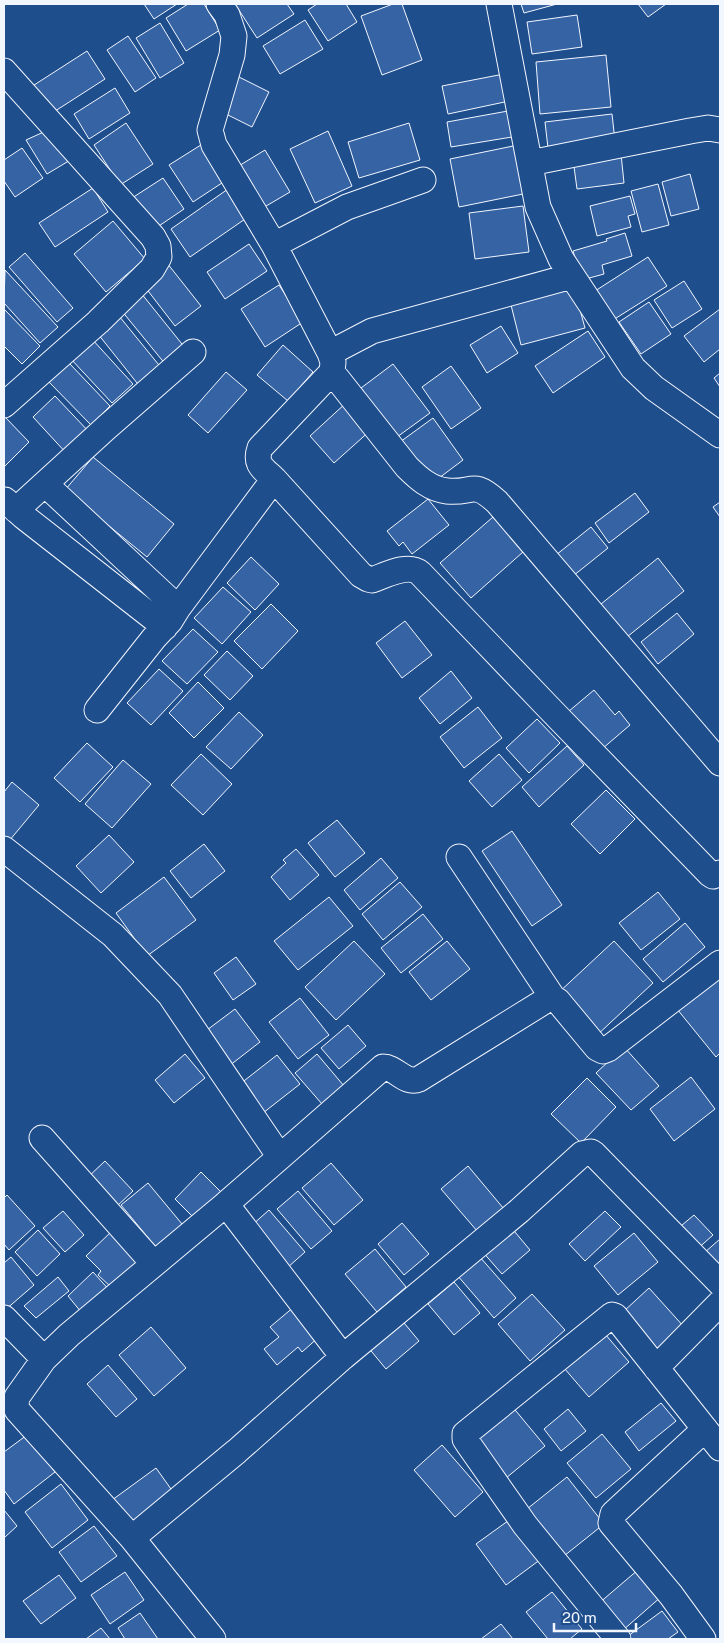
<svg xmlns="http://www.w3.org/2000/svg" width="724" height="1643" viewBox="0 0 724 1643" font-family="'Public Sans',sans-serif">
<style>
.building{fill:#3563a3;stroke:#f2f6ff}
.lines{fill:none;stroke-linecap:round;stroke-linejoin:round}
.minor-casing{stroke:#f2f6ff;stroke-width:27}
.minor{stroke:#1f4e8c;stroke-width:25}
</style>
<rect width="100%" height="100%" fill="#1f4e8c"/>
<path class="building" d="M144,4H177L154,19Z
M188,4H204L220,30L186,51L166,18Z
M235,4H287L294,14L257,38Z
M317,4H346L357,22L328,41L308,10Z
M393,4H402L422,60L382,75L361,16Z
M521,4H557L524,13Z
M638,4H666L648,17Z
M577,15L582,47L532,54L527,22Z
M305,20L323,49L280,74L263,46Z
M160,23L184,63L160,78L136,38Z
M128,36L156,78L135,92L107,50Z
M87,51L105,79L49,115L31,87Z
M606,55L611,107L540,114L536,62Z
M509,73L514,100L448,114L442,86Z
M237,76L269,92L252,127L220,111Z
M115,88L130,113L89,139L74,114Z
M508,111L512,137L451,147L447,122Z
M612,114L615,141L548,148L545,122Z
M126,123L153,164L120,185L94,145Z
M409,123L420,160L359,178L348,142Z
M48,130L72,159L47,174L26,140Z
M328,131L352,186L315,203L290,149Z
M204,143L228,179L193,202L169,165Z
M523,144L533,192L459,207L450,159Z
M22,148L43,178L15,197L4,181V160Z
M265,150L290,192L261,209L237,167Z
M621,154L624,183L577,189L573,159Z
M690,174L699,209L671,216L662,182Z
M163,178L184,209L153,230L132,198Z
M658,184L669,225L642,232L631,191Z
M93,188L108,212L55,247L39,223Z
M228,189L248,217L190,257L171,229Z
M630,196L635,214L628,216L631,227L597,236L590,206Z
M523,206L529,252L475,259L469,213Z
M113,221L145,259L106,292L74,254Z
M625,233L632,256L602,265L604,274L582,280L573,251L607,241L606,239Z
M249,244L267,271L225,299L207,272Z
M25,253L73,308L57,322L9,267Z
M648,257L667,286L613,320L595,291Z
M167,263L201,306L175,326L142,283Z
M5,270L58,327L40,343L4,303Z
M684,281L702,309L672,328L654,300Z
M279,285L303,322L265,347L241,309Z
M574,288L585,328L521,345L511,305Z
M141,293L186,349L166,365L121,310Z
M649,302L671,334L641,354L619,322Z
M4,309L40,346L22,364L4,346Z
M720,309V349L704,362L684,336Z
M119,316L163,370L141,388L98,334Z
M501,326L518,353L487,373L470,345Z
M588,331L605,357L553,393L535,366Z
M91,338L133,384L112,403L70,358Z
M283,345L313,372L288,401L257,375Z
M69,363L110,406L91,425L49,382Z
M393,364L430,413L397,437L361,388Z
M451,366L481,408L451,429L422,387Z
M226,372L247,390L208,433L188,415Z
M720,373V387L714,378Z
M55,396L91,434L68,455L33,417Z
M347,402L372,429L334,463L310,436Z
M5,417L29,442L4,467V419Z
M433,418L463,460L431,484L400,442Z
M93,457L174,524L147,557L65,490Z
M635,493L649,512L609,543L595,523Z
M428,499L449,525L412,554L403,542L399,546L387,531Z
M720,502V517L713,507Z
M493,517L523,552L471,598L440,563Z
M591,527L608,548L568,580L551,559Z
M251,557L279,584L255,610L227,583Z
M658,558L684,591L622,641L596,608Z
M223,587L251,612L222,644L194,618Z
M271,604L298,631L262,669L234,641Z
M677,613L694,634L658,664L641,642Z
M405,621L432,655L402,678L376,643Z
M193,629L218,652L187,684L162,661Z
M227,651L253,676L230,700L204,675Z
M159,669L183,691L151,725L127,703Z
M451,671L472,698L440,724L419,698Z
M198,682L224,708L194,738L169,713Z
M594,690L615,715L619,711L630,725L595,755L562,717Z
M478,707L502,738L464,768L440,737Z
M239,712L263,735L231,769L206,747Z
M537,719L560,743L529,773L506,748Z
M87,743L113,767L80,802L54,778Z
M567,746L584,765L539,807L522,787Z
M201,754L232,784L203,815L171,785Z
M499,754L522,780L492,807L469,781Z
M123,760L151,784L112,828L85,804Z
M12,782L39,805L4,847V792Z
M606,790L635,819L600,854L571,824Z
M337,820L365,853L335,877L308,843Z
M512,831L562,905L532,926L482,851Z
M109,835L134,862L101,893L76,866Z
M204,844L225,871L191,898L170,871Z
M296,849L319,875L290,900L271,877L286,863L283,860Z
M381,858L398,878L360,910L344,890Z
M164,877L196,920L147,956L116,913Z
M400,882L422,907L383,940L362,914Z
M658,892L680,919L641,950L619,923Z
M329,897L353,926L298,970L274,941Z
M423,914L443,939L401,973L381,948Z
M685,923L705,947L663,982L643,959Z
M354,941L385,974L336,1020L305,987Z
M447,941L470,969L431,1000L409,972Z
M614,941L653,983L595,1037L556,995Z
M236,957L256,984L233,1000L214,973Z
M720,973V1053L716,1057L677,1009Z
M300,998L329,1035L298,1059L269,1022Z
M235,1009L260,1042L229,1066L203,1033Z
M348,1025L366,1046L339,1069L321,1048Z
M624,1047L659,1086L631,1110L596,1073Z
M185,1054L205,1078L174,1103L155,1080Z
M317,1054L344,1086L322,1104L295,1073Z
M277,1055L300,1084L263,1113L240,1084Z
M691,1077L715,1109L674,1141L650,1109Z
M587,1078L616,1107L581,1143L551,1114Z
M105,1161L133,1191L115,1208L87,1178Z
M331,1163L363,1200L334,1225L302,1188Z
M468,1166L504,1209L478,1232L441,1189Z
M201,1172L221,1192L194,1218L175,1199Z
M148,1183L187,1230L160,1252L121,1205Z
M298,1191L332,1231L311,1249L277,1209Z
M7,1195L35,1226L9,1250L4,1244V1198Z
M269,1210L305,1252L287,1268L251,1226Z
M63,1211L84,1235L65,1252L43,1228Z
M605,1211L621,1227L585,1261L569,1244Z
M694,1215L713,1235L694,1252L675,1231Z
M402,1223L429,1254L404,1275L378,1244Z
M510,1226L530,1250L502,1274L481,1250Z
M114,1229L142,1257L111,1287L98,1275L101,1271L86,1256Z
M38,1230L60,1254L37,1276L15,1252Z
M634,1233L658,1262L618,1295L594,1266Z
M720,1239V1272L704,1253Z
M375,1249L406,1287L377,1312L345,1274Z
M479,1256L516,1298L494,1318L457,1275Z
M11,1257L34,1285L4,1311V1263Z
M93,1272L112,1293L86,1318L68,1296Z
M58,1277L69,1291L36,1318L24,1306Z
M454,1282L480,1313L454,1335L428,1304Z
M649,1288L685,1328L658,1352L623,1312Z
M532,1294L565,1330L530,1361L498,1324Z
M295,1306L320,1336L302,1352L298,1347L277,1365L264,1349L279,1337L270,1327Z
M400,1318L419,1341L386,1369L367,1346Z
M151,1327L186,1368L154,1396L119,1355Z
M605,1334L629,1362L589,1397L564,1368Z
M108,1365L137,1399L116,1417L87,1384Z
M661,1403L676,1421L639,1451L625,1432Z
M511,1405L545,1446L506,1478L472,1438Z
M568,1409L586,1431L561,1451L544,1429Z
M602,1434L631,1469L596,1498L567,1463Z
M27,1435L55,1472L14,1504L4,1490V1452Z
M442,1445L483,1492L455,1517L414,1470Z
M156,1468L176,1496L127,1531L108,1503Z
M567,1477L604,1524L559,1560L522,1513Z
M61,1484L88,1520L52,1548L25,1512Z
M4,1510L17,1526L4,1538Z
M512,1518L541,1559L506,1585L476,1544Z
M94,1526L117,1556L81,1582L59,1552Z
M639,1569L662,1596L622,1631L598,1604Z
M125,1572L144,1600L110,1624L91,1595Z
M59,1575L76,1598L41,1624L23,1601Z
M552,1592L582,1629L570,1639H548L526,1612Z
M662,1611L678,1632L668,1639H630L628,1636Z
M140,1613L158,1639H125L118,1628Z
M501,1624L513,1639H481Z
M101,1628L110,1639H86Z"/>
<g class="lines">
<g class="minor-casing">
<path id="minor" d="M219,4L227,15L234,36L232,55L210,130L214,145L274,245L330,353L333,362L332,372L260,448C254,465 264,469 274,479L361,575L368,579L372,580C386,575 408,563 420,573L549,708L710,874L713,876L720,873
M499,4L538,207L561,259L633,368L654,388L720,435
M4,71L153,237L158,246L159,257L152,269L98,322L4,405
M530,163L690,131L708,128L720,130
M274,245L347,207L423,180
M330,353L372,331L572,276
M332,372L407,467C418,478 430,489 447,491C473,494 472,479 497,502L720,763
M45,484L178,608
M5,500L23,516L165,627
M16,510L107,427L193,352
M97,710L154,638L170,621L178,608L274,479
M4,849L113,935L170,995L280,1157
M459,857L553,998
M42,1138L154,1264
M226,1204L343,1357
M4,1318L44,1359
M656,1368L720,1303
M132,1538L237,1451L343,1357L519,1211L582,1154L591,1152L594,1154L720,1283
M213,1639L132,1538L17,1410L16,1404L17,1397L44,1359L69,1335L226,1204L383,1067C396,1067 405,1085 419,1079L548,999L553,998L558,1001L597,1048L603,1051L608,1049L720,963
M618,1639L525,1525L469,1445L465,1439V1434L612,1315L615,1316L720,1448
M703,1639L671,1595L611,1523L613,1514L705,1429"/>
</g>
<use href="#minor" class="minor"/>
</g>
<rect width="724" height="1643" fill="none" stroke="#f2f6ff" stroke-width="10"/>
<path d="M554 1623v8h82v-8" fill="none" stroke="#f2f6ff" stroke-width="2.5"/>
<text x="562" y="1623" font-size="15" fill="#f2f6ff" stroke="#1f4e8c" stroke-width="4" paint-order="stroke">20 m</text>
</svg>
